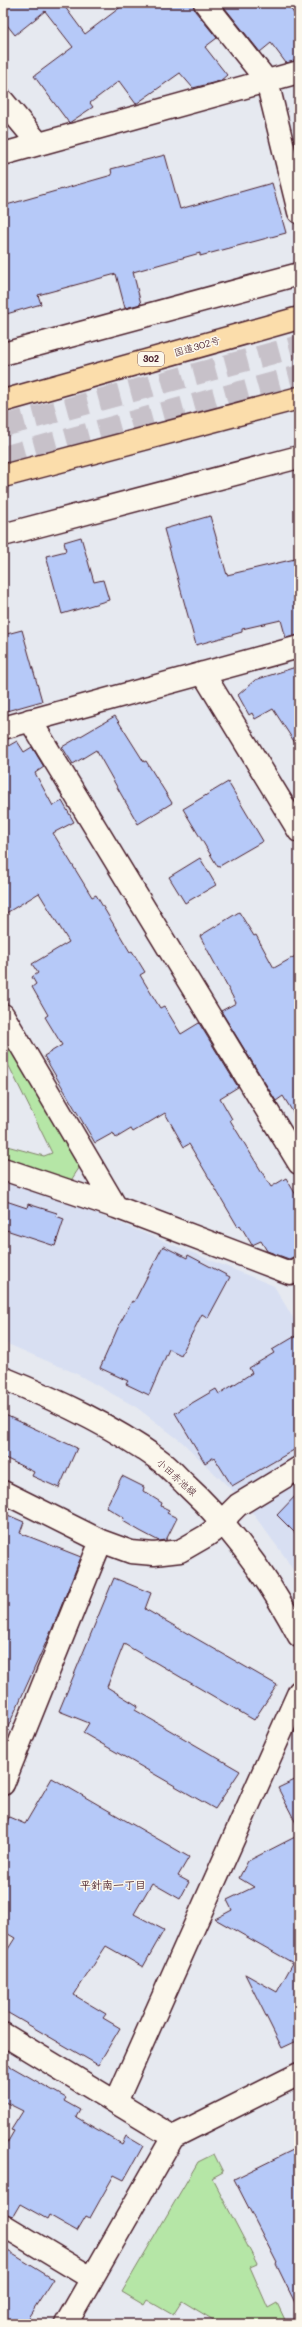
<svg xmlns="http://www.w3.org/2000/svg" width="302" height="2327" font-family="Mali,'Klee One',sans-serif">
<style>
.built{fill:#d8dff2}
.green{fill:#b5e6a6;stroke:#808268}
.building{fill:#b6c9f8;stroke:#4a1f2b}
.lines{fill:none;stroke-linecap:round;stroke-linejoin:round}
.highway-tunnel{stroke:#c7c1c9;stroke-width:22;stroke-dasharray:22 11;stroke-linecap:butt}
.minor-casing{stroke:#4a1f2b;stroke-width:25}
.highway-casing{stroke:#4a1f2b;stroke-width:25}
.minor{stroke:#fbf7ec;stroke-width:22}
.highway{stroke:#fbddab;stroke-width:22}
.labels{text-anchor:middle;stroke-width:3;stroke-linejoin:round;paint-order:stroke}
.shield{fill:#fbf7ec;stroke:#7f6065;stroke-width:1}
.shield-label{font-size:9px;font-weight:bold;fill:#4a1f2b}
.street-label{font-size:10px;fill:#4a1f2b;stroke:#fbf7ec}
.neighbourhood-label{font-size:11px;font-weight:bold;fill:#4a1f2b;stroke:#fbf7ec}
</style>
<rect width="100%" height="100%" fill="#e6e9f0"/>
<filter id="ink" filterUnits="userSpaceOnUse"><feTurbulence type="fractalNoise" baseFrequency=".025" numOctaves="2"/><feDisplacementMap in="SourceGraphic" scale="8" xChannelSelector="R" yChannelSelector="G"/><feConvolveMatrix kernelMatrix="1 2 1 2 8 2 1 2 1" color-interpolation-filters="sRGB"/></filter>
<g filter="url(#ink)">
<path class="built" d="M3,1181L70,1203L274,1286L299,1328V1457L236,1494L182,1442L136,1407L75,1373L3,1342Z
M299,1482V1580L285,1557L251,1511Z"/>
<path class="green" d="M3,1032L81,1165L70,1182L3,1159V1145L44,1156L52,1153L3,1054Z
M214,2154L223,2172L212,2178L257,2264L250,2267L268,2308L277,2303L287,2324H220L182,2301L173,2315L147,2300L144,2305L122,2292L198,2162Z"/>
<path class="building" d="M3,3H62L85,34L126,3H193L195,11L217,38L205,47L227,75L220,81L193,88L180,73L136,104L119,81L90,103L93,107L69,123L34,76L73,47L45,11L15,35L3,20Z
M221,3H286L299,20V60L286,63L271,43L260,52Z
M165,155L180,209L272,183L286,233L200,256V253L133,272L141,304L125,308L116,274L38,295L41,304L3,315V206L112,175L111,169Z
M210,516L227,575L299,558V635L286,638L281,620L242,629V632L196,645L164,529Z
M81,537L94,582L103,580L109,600L62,614L46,556L66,551L64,542Z
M22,630L42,701L3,712V635Z
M299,666V749L273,709L255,719L252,713L249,715L238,695L255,680Z
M115,716L144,762L146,761L172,803L138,824L96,750L73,764L62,747Z
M17,741L24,752L32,747L44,767L35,773L53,806L62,801L74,822L53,833L92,897L96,895L130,952L132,951L145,972L140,975L160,1008L164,1006L181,1034L199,1023L238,1087L220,1098L232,1119L230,1120L271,1187L286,1178L299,1200V1254L289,1259L267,1251L261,1241L252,1245L240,1225L238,1227L189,1144L184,1147L165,1113L133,1132L131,1129L116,1138L113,1133L95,1143L44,1056L62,1045L45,1017L48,1015L32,987L36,984L32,977L38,973L32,964L69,942L39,893L3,915V749Z
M228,782L263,841L218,867L183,809Z
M200,858L216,885L185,903L169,877Z
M239,912L254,936L256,935L274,968L299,954V1122L283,1096L276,1101L221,1011L236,1003L200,936Z
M3,1200L27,1208L28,1204L57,1213L56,1216L64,1219L55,1246L3,1229Z
M163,1246L187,1258L188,1255L230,1277L208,1318L202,1314L181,1355L169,1349L149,1395L126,1384L128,1381L100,1368L120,1323L132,1301L134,1302Z
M299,1334V1447L232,1486L214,1457L205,1463L175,1413L216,1389L219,1394L252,1373L249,1368L274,1353L272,1350Z
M3,1414L77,1448L59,1488L32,1476L34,1472L3,1457Z
M122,1476L144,1487L143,1491L162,1503L161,1506L169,1510L167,1513L177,1518L166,1540L159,1541L140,1531L123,1521L124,1518L106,1507Z
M299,1492V1537L277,1515Z
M3,1513L24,1522L20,1533L81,1557L52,1629L3,1738Z
M114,1578L151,1593L145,1609L277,1685L254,1720L124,1644L107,1687L138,1706L135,1710L240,1771L215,1809L83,1733L89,1723L59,1711Z
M52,1778L189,1857L178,1876L189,1882L180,1899L152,1883L134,1914L164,1930L143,1967L106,1946L74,1995L106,2014L103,2018L120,2028L98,2065L3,2010V1957L15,1938L3,1931V1832L9,1817L25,1824Z
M299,1778V1829L278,1788Z
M299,1835V2040L282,2048L245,1974L277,1992L293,1963L215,1919L232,1910L227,1900L254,1887L239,1878L248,1861Z
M3,2062L66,2098L64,2101L80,2110L76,2117L122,2144L126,2136L143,2146L124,2180L114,2175L90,2218L86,2216L77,2231L49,2215L47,2219L20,2204L13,2216L3,2213V2150L14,2131L11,2130L23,2111L3,2101Z
M299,2147V2311L276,2264L277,2263L234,2179Z
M3,2248L53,2279L24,2324H3Z"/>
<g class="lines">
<path class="highway-tunnel" d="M3,426L299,346
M3,457L299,376"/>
<g class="minor-casing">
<path id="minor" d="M205,3L267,81L299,212
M3,101L39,144
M3,154L299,72
M3,354L299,274
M3,535L299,457
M203,673L299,831
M30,720L299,1163
M3,728L299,647
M3,1015L116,1207
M3,1169L116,1207L290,1273L299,1268
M3,1378C57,1400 111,1425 158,1459C168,1466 177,1476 185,1484C233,1528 269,1579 299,1636
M3,1492L101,1541L131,1552L154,1554L180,1551L206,1536L224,1523L229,1514L238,1505L299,1468
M3,1784L101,1541
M3,2034L173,2137
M116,2102L299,1692
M3,2225L91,2278
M66,2324L173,2137L299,2074"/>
</g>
<g class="highway-casing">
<path id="highway" d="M3,401L299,318
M3,476L299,398"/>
</g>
<use href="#minor" class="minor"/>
<use href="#highway" class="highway"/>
</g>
</g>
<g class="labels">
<rect class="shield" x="138" y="352" width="26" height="14" rx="3"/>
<g class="shield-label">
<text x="151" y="362">302</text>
</g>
<g class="street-label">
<text transform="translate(197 346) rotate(-16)" y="4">国道302号</text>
<text transform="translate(177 1477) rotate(42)" y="4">小田赤池線</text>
</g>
<g class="neighbourhood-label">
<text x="113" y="1889">平針南一丁目</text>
</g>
</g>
<rect width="302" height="2327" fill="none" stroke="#fbf7ec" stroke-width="16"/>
<rect x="8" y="8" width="286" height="2311" fill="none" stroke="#4a1f2b" stroke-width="1.5" filter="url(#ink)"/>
</svg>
